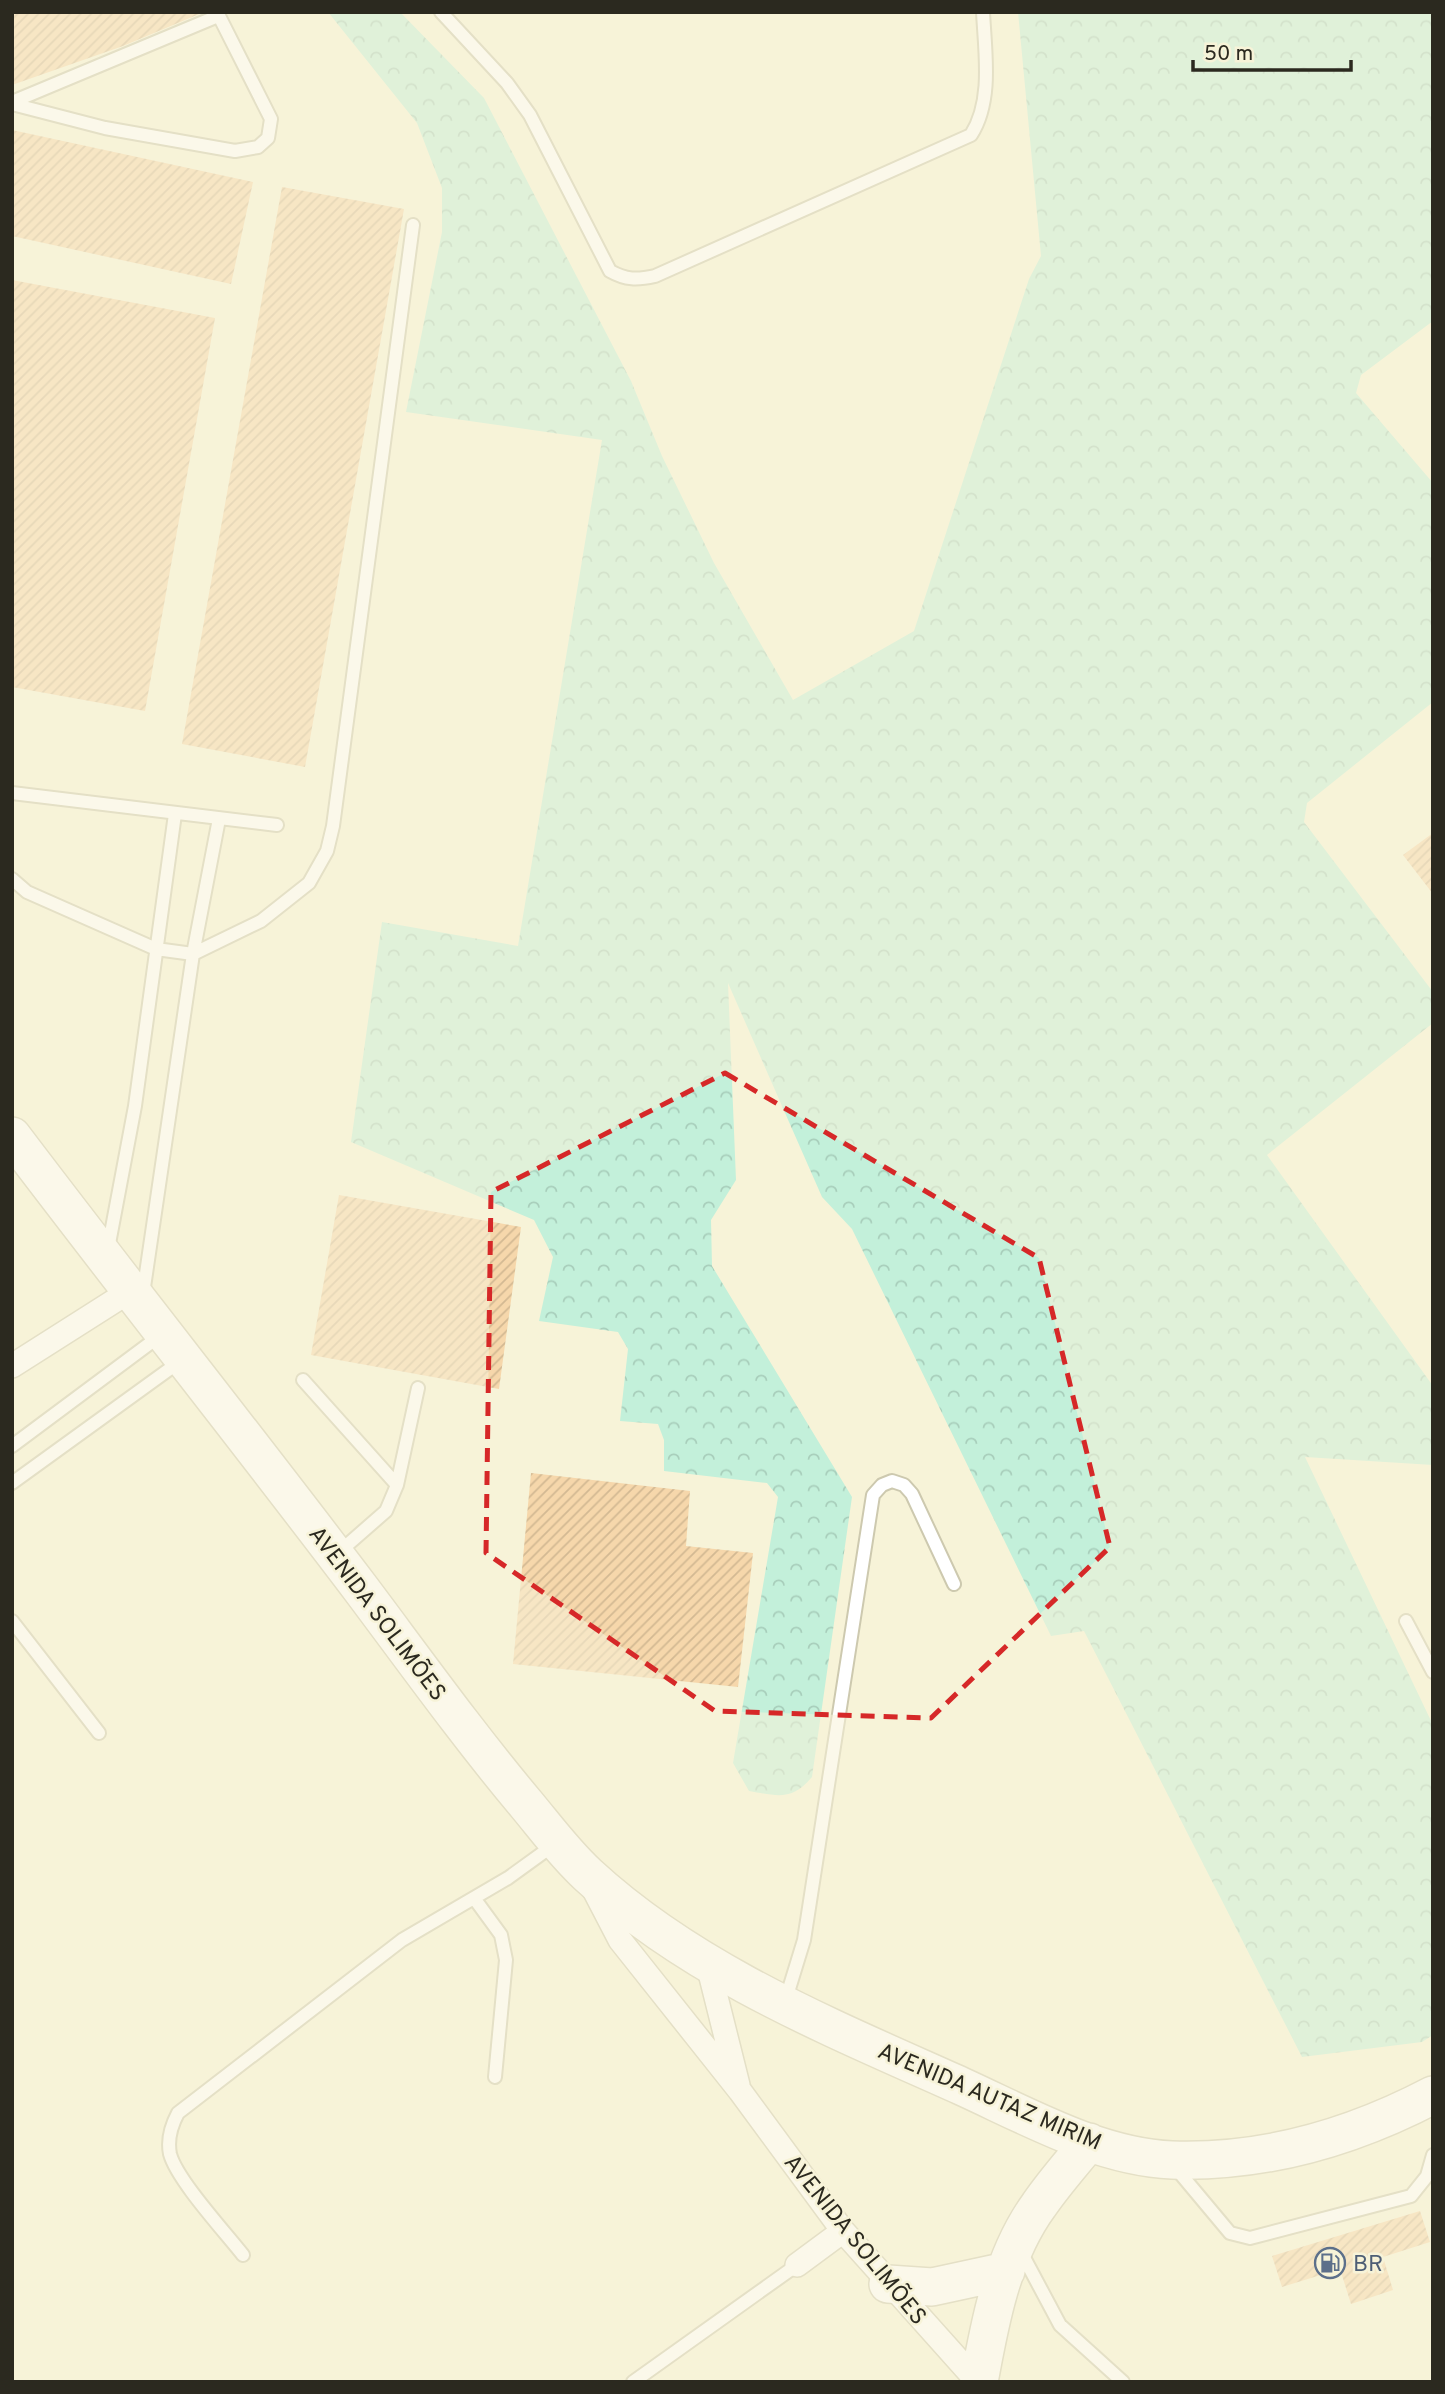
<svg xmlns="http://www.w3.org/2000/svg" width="1445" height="2394" font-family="Overpass,sans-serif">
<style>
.forest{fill:url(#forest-crowns)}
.building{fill:url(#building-hatch)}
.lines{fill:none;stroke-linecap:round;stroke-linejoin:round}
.service-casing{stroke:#cdc9af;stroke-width:16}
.minor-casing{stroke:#cdc9af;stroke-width:26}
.primary-casing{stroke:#cdc9af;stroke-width:40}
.service{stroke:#fff;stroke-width:12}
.minor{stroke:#fff;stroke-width:23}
.primary{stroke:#fff;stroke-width:37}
.marked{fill:none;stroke:#d62828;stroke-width:5;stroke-dasharray:14 9;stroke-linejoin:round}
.labels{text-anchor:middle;stroke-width:5;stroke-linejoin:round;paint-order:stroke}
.street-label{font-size:23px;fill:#2b291f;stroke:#f7f3d8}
.service-label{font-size:23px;fill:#4e5e75;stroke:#f7f3d8;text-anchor:start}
</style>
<defs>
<pattern id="forest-crowns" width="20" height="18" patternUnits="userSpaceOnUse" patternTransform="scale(1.75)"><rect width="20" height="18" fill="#c3f0da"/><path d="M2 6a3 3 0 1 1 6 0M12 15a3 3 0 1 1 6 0" fill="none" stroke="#a8cebb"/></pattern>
<pattern id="building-hatch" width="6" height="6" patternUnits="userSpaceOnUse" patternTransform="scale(1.75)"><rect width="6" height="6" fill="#f6d7ab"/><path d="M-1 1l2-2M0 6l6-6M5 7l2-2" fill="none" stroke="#d3b993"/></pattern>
</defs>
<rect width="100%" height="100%" fill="#f7f3d8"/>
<path class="forest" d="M328,12H400L484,98L631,381L662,456L714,563L793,700L914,631L1029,279L1041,256L1018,12H1433V321L1361,375L1356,393L1433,483V702L1307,803L1304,822L1433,992V1023L1267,1155L1433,1386V1465L1305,1457L1433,1725V2035L1422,2042L1302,2057L1084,1631L1051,1636L852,1229L822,1197L728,983L736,1180L711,1220L712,1266L852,1497L812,1777C792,1801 778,1796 749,1791L733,1763L778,1497L767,1483L664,1471V1440L658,1424L620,1421L628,1349L618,1332L539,1321L553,1257L534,1220L351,1142L382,922L518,946L602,440L406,412L442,232V188L417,123Z"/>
<path class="building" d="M12,12H204L123,46L12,85Z
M12,130L253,182L231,284L12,236Z
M282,187L404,209L305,767L182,744Z
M12,280L215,318L145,711L12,687Z
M1433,833V894L1403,855Z
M339,1195L521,1227L499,1389L311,1355Z
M531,1473L690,1491L686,1546L753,1553L738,1687L513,1664Z
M1420,2211L1430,2242L1383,2257L1393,2290L1351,2304L1340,2269L1282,2287L1272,2256Z"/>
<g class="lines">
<g class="service-casing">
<path id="service" d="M441,12L507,83L530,115L610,271C626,280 637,280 655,276L971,135C993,101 985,52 983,12
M12,102L218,16
M12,104L105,128L235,151L258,147L268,138L271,119L217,12
M12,793L277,825
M12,879L27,892L156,949L193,954L261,921L309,883L327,851L333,826L413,225
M108,1249L135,1106L175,814
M143,1294L193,954L219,819
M303,1380L397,1485
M12,1446L161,1335
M12,1483L182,1360
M338,1553L386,1511L397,1485L418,1388
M12,1621L99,1733
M1406,1621L1433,1672
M474,1898L501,1935L506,1960L495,2077
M785,2002L804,1940L873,1495L882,1485L892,1481L904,1485L912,1494L954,1584
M1174,2166L1230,2233L1250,2238L1411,2196L1427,2176L1433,2155
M1020,2250L1060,2325L1123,2382
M243,2255C225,2232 177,2180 170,2154C167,2139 171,2126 178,2113L402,1940L508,1878L555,1844
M633,2382L797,2265"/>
</g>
<g class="minor-casing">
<path id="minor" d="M12,1366L130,1291
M593,1888L620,1940L740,2091L843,2231L978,2382
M708,1965L738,2085
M797,2265L843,2231"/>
</g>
<g class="primary-casing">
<path id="primary" d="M12,1136C127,1288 246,1437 361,1589C415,1661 468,1735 526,1804C546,1828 565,1854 588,1875C693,1972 832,2028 961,2086C1027,2116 1099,2157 1172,2160C1265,2163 1351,2138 1433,2095
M888,2284L932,2287L1006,2271
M979,2382C990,2321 1002,2256 1039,2205C1054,2183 1072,2163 1089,2142"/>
</g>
<use href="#service" class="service"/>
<use href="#minor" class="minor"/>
<use href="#primary" class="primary"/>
</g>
<path d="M0 0H1445V2394H0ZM725,1073L1039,1258L1110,1547L931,1718L715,1711L486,1553L491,1192Z" fill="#f7f3d8" fill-opacity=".55" fill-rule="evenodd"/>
<path class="marked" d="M725,1073L1039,1258L1110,1547L931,1718L715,1711L486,1553L491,1192Z"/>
<defs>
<g id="fuel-ring" transform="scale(1.575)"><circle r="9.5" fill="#f7f3d8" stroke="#5c6f8a" stroke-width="1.5"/><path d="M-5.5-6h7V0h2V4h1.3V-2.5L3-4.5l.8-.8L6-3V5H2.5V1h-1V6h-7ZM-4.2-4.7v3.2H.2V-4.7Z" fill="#5c6f8a"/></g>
</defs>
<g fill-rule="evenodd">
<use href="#fuel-ring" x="1330" y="2263"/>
</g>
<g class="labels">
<g class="street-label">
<text transform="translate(378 1613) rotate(53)" y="8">AVENIDA SOLIMÕES</text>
<text transform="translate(990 2096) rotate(23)" y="8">AVENIDA AUTAZ MIRIM</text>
<text transform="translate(856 2239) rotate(51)" y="8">AVENIDA SOLIMÕES</text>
</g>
<g class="service-label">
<text x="1353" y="2271">BR</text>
</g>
</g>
<rect width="1445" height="2394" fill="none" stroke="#2b291f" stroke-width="28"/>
<path d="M1193 60v10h158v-10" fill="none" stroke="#2b291f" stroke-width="3.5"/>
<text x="1204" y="60" font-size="21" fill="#2b291f" stroke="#f7f3d8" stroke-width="5" paint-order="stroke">50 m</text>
</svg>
